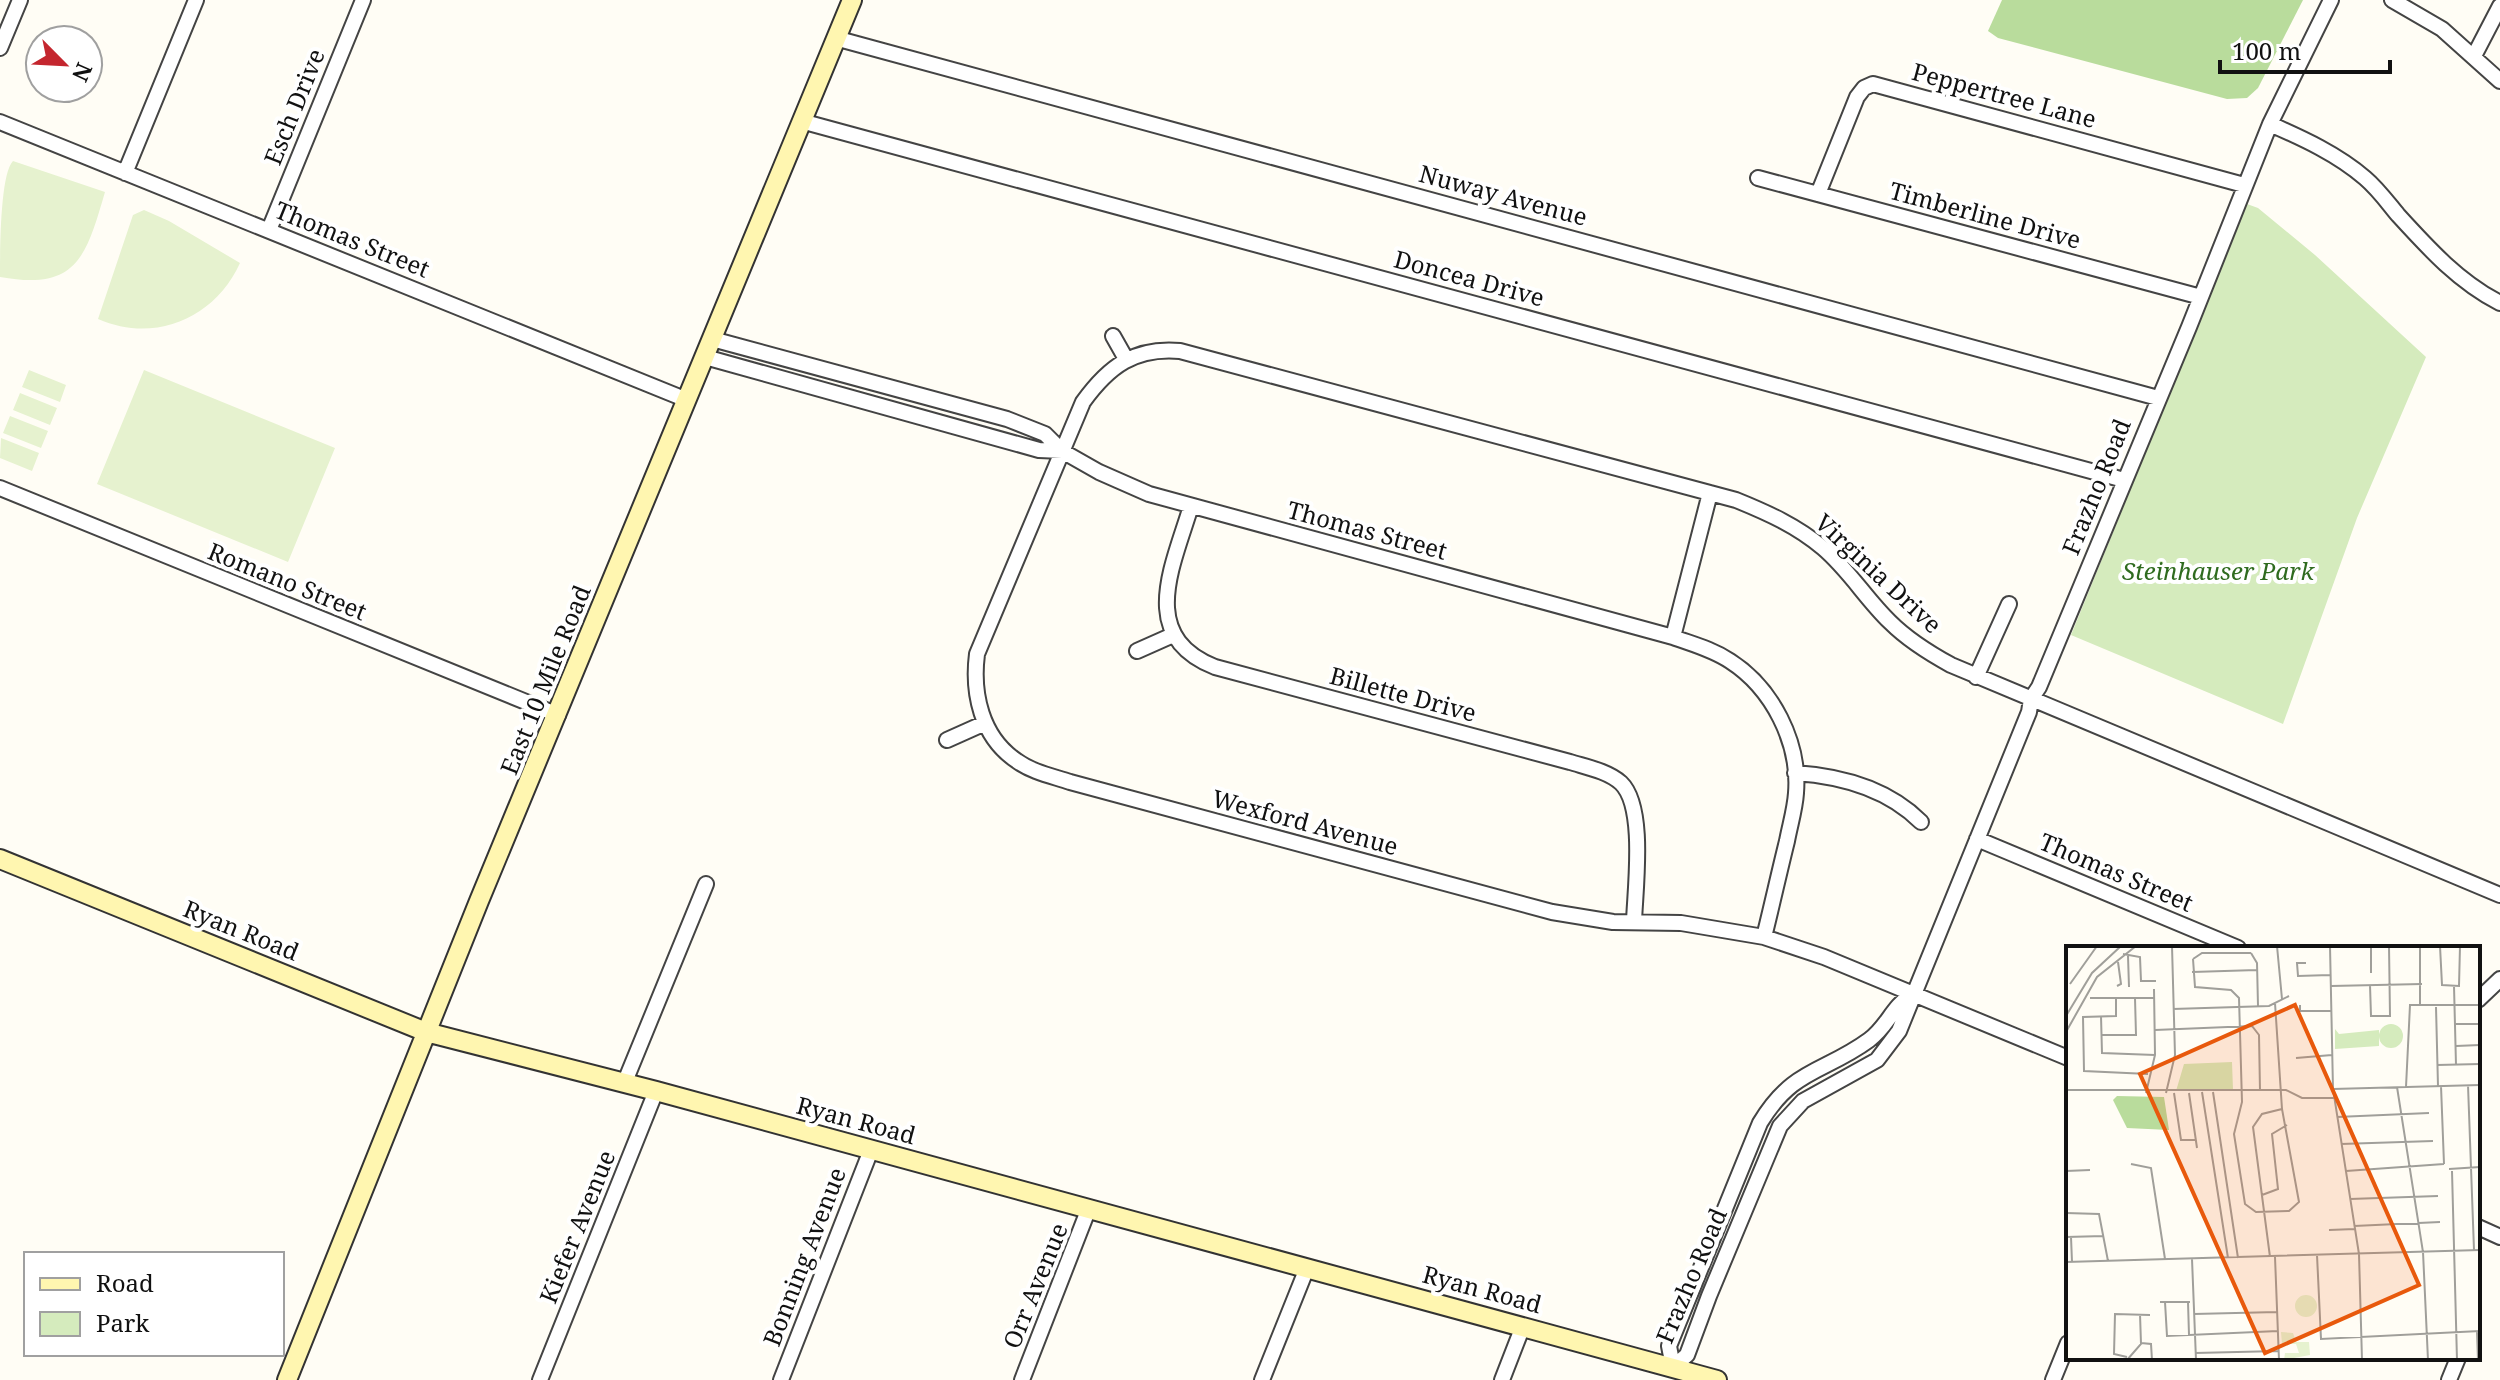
<svg xmlns="http://www.w3.org/2000/svg" width="2500" height="1380" font-family="'Noto Serif',serif">
<style>
.green{fill:#d5ebbd}
.forest{fill:#b9dc9c}
.pitch{fill:#e6f2cf}
.lines{fill:none;stroke-linecap:round;stroke-linejoin:round}
.street-casing{stroke:#444;stroke-width:18}
.secondary-casing{stroke:#333;stroke-width:22}
.street{stroke:#fff;stroke-width:14}
.secondary{stroke:#fff6b0;stroke-width:18}
.labels{text-anchor:middle;stroke-width:8;stroke-linejoin:round;paint-order:stroke}
.street-label{font-size:24px;fill:#111;stroke:#fff}
.park-label{font-size:24px;font-style:italic;fill:#2f6b1f;stroke:#fff}
.inset-road{fill:none;stroke:#a09f9a;stroke-width:2}
.view{fill:#e8590c;fill-opacity:0.15;stroke:#e8590c;stroke-width:4}
.inset-edge{fill:none;stroke:#111;stroke-width:4}
</style>
<rect width="100%" height="100%" fill="#fffdf5"/>
<path class="green" d="M2247,204L2258,208L2315,255L2426,357L2357,518L2283,724L2071,635Z"/>
<path class="forest" d="M2002,0H2303L2258,88L2247,98L2227,99L1998,38L1988,31Z"/>
<path class="pitch" d="M13,161L105,192C86,257 77,291 0,277C0,252 0,174 13,161Z
M144,210L169,221L240,263C215,318 155,344 98,319L133,215Z
M29,370L66,385L60,402L22,387Z
M144,370L335,448L288,562L97,484Z
M20,393L57,408L50,425L13,410Z
M10,416L48,431L41,448L3,433Z
M1,438L39,453L32,471L0,458Z"/>
<g class="lines">
<g class="street-casing">
<path id="street" d="M2392,0L2442,29L2500,81
M835,38L2158,398
M0,48L20,0
M2474,56L2500,6
M801,121L2124,480
M0,122L687,400
M2270,124C2304,139 2337,154 2365,178C2378,189 2388,203 2398,215C2429,249 2459,282 2500,303
M125,173L196,0
M1758,178L2201,297
M1818,194L1857,97L1864,88L1873,84L2244,185
M269,230L363,0
M1113,336L1126,359
M712,339L1007,419L1045,434L1062,451
M705,357L1039,450L1062,451L1099,472L1149,494L1673,637C1692,644 1712,649 1730,661C1772,688 1800,742 1796,793C1795,809 1790,825 1787,841C1779,873 1772,905 1764,937
M0,488L558,715
M1191,506C1173,566 1137,636 1215,667L1570,762C1586,767 1608,771 1621,783C1646,807 1635,889 1634,922
M1673,637L1710,493
M1137,651L1173,635
M1976,677L2009,604
M947,740L985,723
M1795,773C1841,776 1888,789 1921,822
M1977,839L2238,948
M2478,1000L2500,979
M2068,1058L1824,957L1764,937L1681,923L1613,922L1552,912L1070,782C1052,776 1032,772 1017,761C981,737 972,693 977,654L1083,402C1109,366 1135,347 1180,351L1736,500C1768,513 1797,526 1823,548C1849,570 1866,599 1890,622C1908,640 1929,653 1951,665L2500,895
M624,1084L706,884
M2478,1227L2500,1237
M1673,1367L1687,1355L1709,1296L1780,1126L1803,1101L1877,1060L1899,1031L2029,712L2031,699L2039,687L2189,327L2270,124L2331,0
M1673,1367L1669,1346L1760,1123C1793,1068 1824,1073 1869,1040C1888,1026 1891,1008 1912,994
M540,1380L656,1091
M781,1380L871,1150
M1022,1380L1089,1208
M1262,1380L1307,1268
M1502,1380L1523,1326
M2053,1380L2068,1343
M2449,1380L2458,1358"/>
</g>
<g class="secondary-casing">
<path id="secondary" d="M0,859L426,1032L656,1091L1717,1380
M287,1380L479,901L852,0"/>
</g>
<use href="#street" class="street"/>
<use href="#secondary" class="secondary"/>
</g>
<g class="labels">
<g class="street-label">
<text transform="translate(2004 96) rotate(15)" y="8">Peppertree Lane</text>
<text transform="translate(295 107) rotate(-68)" y="8">Esch Drive</text>
<text transform="translate(1503 196) rotate(15)" y="8">Nuway Avenue</text>
<text transform="translate(1985 216) rotate(15)" y="8">Timberline Drive</text>
<text transform="translate(352 240) rotate(22)" y="8">Thomas Street</text>
<text transform="translate(1469 279) rotate(15)" y="8">Doncea Drive</text>
<text transform="translate(2097 487) rotate(-68)" y="8">Frazho Road</text>
<text transform="translate(1367 531) rotate(15)" y="8">Thomas Street</text>
<text transform="translate(1878 574) rotate(43)" y="8">Virginia Drive</text>
<text transform="translate(287 582) rotate(22)" y="8">Romano Street</text>
<text transform="translate(546 680) rotate(-68)" y="8">East 10 Mile Road</text>
<text transform="translate(1403 695) rotate(15)" y="8">Billette Drive</text>
<text transform="translate(1305 823) rotate(15)" y="8">Wexford Avenue</text>
<text transform="translate(2116 873) rotate(23)" y="8">Thomas Street</text>
<text transform="translate(241 931) rotate(22)" y="8">Ryan Road</text>
<text transform="translate(856 1121) rotate(15)" y="8">Ryan Road</text>
<text transform="translate(578 1227) rotate(-68)" y="8">Kiefer Avenue</text>
<text transform="translate(805 1257) rotate(-69)" y="8">Bonning Avenue</text>
<text transform="translate(1692 1276) rotate(-67)" y="8">Frazho Road</text>
<text transform="translate(1036 1286) rotate(-68)" y="8">Orr Avenue</text>
<text transform="translate(1482 1290) rotate(15)" y="8">Ryan Road</text>
</g>
<g class="park-label">
<text x="2218" y="580">Steinhauser Park</text>
</g>
</g>
<g transform="translate(2066 946)">
<rect width="414" height="414" fill="#fffdf5"/>
<path d="M313 90a12 12 0 1 1 24 0a12 12 0 1 1-24 0ZM269,83L273,88L313,84V100L269,103ZM166,116L167,144L110,145L118,118Z" fill="#d5ebbd"/>
<path d="M51,150L98,151L103,184L61,182L47,154Z" fill="#b9dc9c"/>
<path d="M229 360a11 11 0 1 1 22 0a11 11 0 1 1-22 0ZM215,386L227,387L230,396H243L244,409L218,414L219,407H233L230,398H216Z" fill="#e6f2cf"/>
<path class="inset-road" d="M211,0L216,53M264,0L267,143L293,308L296,414M305,0V27M374,0L376,39L393,40L394,0M185,7L191,17L192,60M57,8L74,11L75,35H90M62,10L63,41M127,13L129,41L165,44L173,52L176,156L168,188L179,258L190,266L223,265L233,256L216,163L209,57M127,13L136,7H185M240,17H231L232,30L264,29M126,26L191,24M4,38L31,0M304,39L305,70H324L323,0M51,40L55,38L52,16M265,40L356,38M388,40L390,119M24,52H88M50,52V70L17,71L18,125L82,128M354,58V0M234,59V65H265M370,61L372,140M107,63L203,60L223,50M0,70L26,27L55,0M35,70L36,107L89,109M389,78H414M89,84L186,80L193,89L194,145M0,86L31,31L70,0M36,89H70L69,52M390,100L414,99M230,112L266,109M371,119L414,118M402,139L408,304M375,140L378,218M331,141L357,306L362,414M340,141L344,59H414M267,143L414,139M0,144H220L236,152H268M136,146L162,312M147,146L172,312M80,147L89,109L88,43M100,147L109,109L106,0M108,147L115,194H130M123,147L131,202M271,171L363,167M275,198L367,195M65,218L85,222L99,313M383,223L414,221M0,225L24,224M280,225L378,218M386,225L391,414M196,249L212,243L206,188L221,179M284,253L372,250M0,267L33,268L42,315M288,280L374,276M263,284L289,283M0,291L38,290M5,291L6,316M251,309L255,393L414,385M204,311L187,181L196,168L216,163M209,311L213,414M126,313L130,414M0,316L414,304M94,356H124M99,356L101,390L212,385M122,356L123,389M128,368L211,366M411,385L412,414M75,397L85,398L86,414M129,407L213,405M61,411L48,408L49,368L84,369M61,414L75,398L74,368M312,414H337"/>
<path class="view" d="M229,59L353,339L199,407L74,128Z"/>
<rect width="414" height="414" class="inset-edge"/>
</g>
<rect x="24" y="1252" width="260" height="104" fill="#ffffff" stroke="#a0a0a0" stroke-width="2"/>
<rect x="40" y="1278" width="40" height="12" fill="#fff6b0" stroke="#a0a0a0" stroke-width="2"/>
<text x="96" y="1292" font-size="24" fill="#111111">Road</text>
<rect x="40" y="1312" width="40" height="24" fill="#d5ebbd" stroke="#a0a0a0" stroke-width="2"/>
<text x="96" y="1332" font-size="24" fill="#111111">Park</text>
<g transform="translate(64 64) rotate(114)"><circle r="38" fill="#ffffff" stroke="#a0a0a0" stroke-width="2"/>
<path d="M0-6L14 30L0 20L-14 30Z" fill="#c4262e"/>
<text y="-12" font-size="22" font-weight="bold" text-anchor="middle" fill="#111111">N</text>
</g>
<path d="M2220 60v12h170v-12" fill="none" stroke="#111111" stroke-width="4"/>
<text x="2232" y="60" font-size="24" fill="#111111" stroke="#ffffff" stroke-width="6" paint-order="stroke">100 m</text>
</svg>
